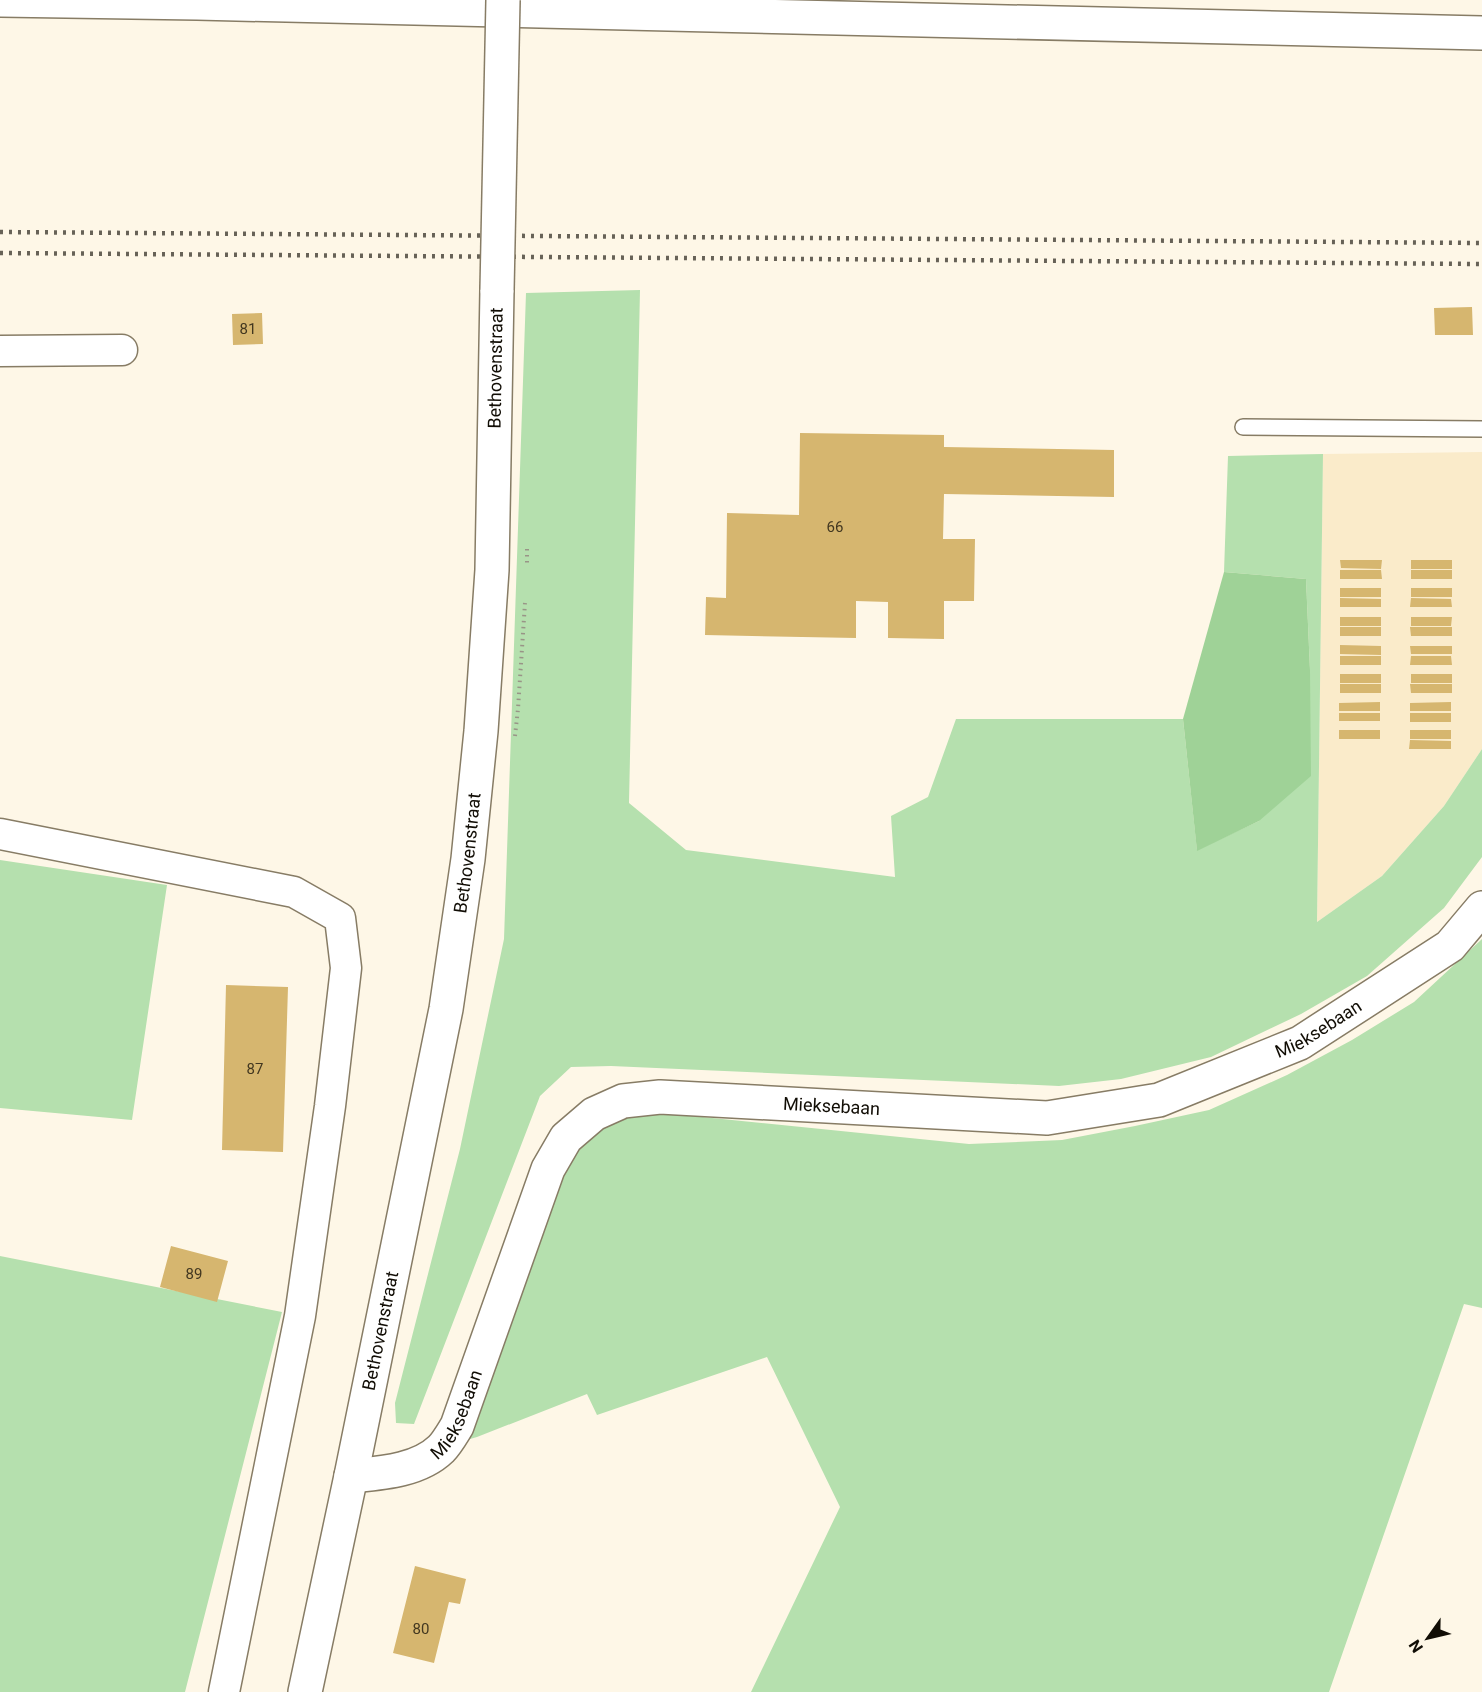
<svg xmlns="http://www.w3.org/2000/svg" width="1482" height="1692" font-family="Roboto,sans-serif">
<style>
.built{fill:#faebca}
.green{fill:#b5e0ae}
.forest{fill:#9fd297}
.building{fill:#d6b66f}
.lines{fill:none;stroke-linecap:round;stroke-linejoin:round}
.lane-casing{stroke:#877c65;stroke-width:18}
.street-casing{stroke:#877c65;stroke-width:33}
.secondary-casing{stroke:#877c65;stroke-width:36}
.highway-casing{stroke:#877c65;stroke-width:36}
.path{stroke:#999487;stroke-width:4;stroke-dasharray:1.5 4.5;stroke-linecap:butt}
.lane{stroke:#fff;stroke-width:15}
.street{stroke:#fff;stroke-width:30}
.secondary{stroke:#fff;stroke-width:33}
.highway{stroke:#fff;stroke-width:33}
.rail{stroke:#676257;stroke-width:4.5;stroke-dasharray:3 6;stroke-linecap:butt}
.secondary-bridge-casing{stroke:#877c65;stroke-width:36;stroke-linecap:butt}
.secondary-bridge{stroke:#fff;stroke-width:33}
.labels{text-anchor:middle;stroke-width:4.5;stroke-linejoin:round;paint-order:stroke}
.number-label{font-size:15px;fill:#423720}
.street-label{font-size:18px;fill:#110d05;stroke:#fef7e7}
</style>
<rect width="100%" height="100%" fill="#fef7e7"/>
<path class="built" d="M1482,452V749L1444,806L1382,876L1317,922L1323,454Z"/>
<path class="green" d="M640,290L629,803L686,850L895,877L891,816L928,797L956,719H1183L1197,850L1259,821L1310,670L1306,579L1224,572L1228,456L1323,454L1317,922L1382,876L1444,806L1482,749V857L1444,908L1367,976L1301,1014L1211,1057L1121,1079L1059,1086L611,1066L571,1067L540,1096L414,1424L396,1423L395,1403L460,1149L504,939L526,293Z
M0,860L167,885L132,1120L0,1108Z
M1482,939V1308L1464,1304L1329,1692H751L840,1507L767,1357L597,1415L587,1394L477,1437L463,1441L571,1152L611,1120L653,1112L969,1144L1062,1140L1135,1126L1209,1110L1287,1075L1352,1040L1414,1002Z
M0,1256L282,1312L185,1692H0Z"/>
<path class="forest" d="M1224,572L1306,579L1310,670L1311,776L1259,821L1197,851L1183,719Z"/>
<path class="building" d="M1472,307L1473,335H1435L1434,308Z
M262,313L263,344L233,345L232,314Z
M800,433L944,435V447L1114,450V497L944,494L943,539H975L974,601H944V639L888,638V602L856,601V638L705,635L706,597L726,598L727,513L799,515Z
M1340,560H1382L1381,569L1341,568Z
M1411,560H1452V569H1411Z
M1340,570H1381L1382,579H1340Z
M1411,570H1452V579H1411Z
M1340,588H1381V597H1340Z
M1411,588H1452V597H1411Z
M1340,598L1381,599V607H1340Z
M1411,598L1451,599L1452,607H1410Z
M1340,617H1381V626H1340Z
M1411,617H1452L1451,626H1411Z
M1340,627H1381V636H1340Z
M1410,627H1452V636H1411Z
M1340,645L1381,646V655L1340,654Z
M1410,646H1452V654H1411Z
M1340,656H1381V665H1340Z
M1411,656H1451L1452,665H1410Z
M1340,674H1381V683H1340Z
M1411,674H1452V683H1411Z
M1340,684H1381V693H1340Z
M1410,684H1452V693H1411Z
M1380,702V711H1339V703Z
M1451,702V711H1410V703Z
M1339,713H1380V721H1339Z
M1410,713H1451V722H1410Z
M1339,730H1380V739H1339Z
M1410,730H1451V739H1410Z
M1410,740L1451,741V749H1409Z
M226,985L288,987L283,1152L222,1150Z
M171,1246L228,1261L217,1302L160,1287Z
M415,1566L466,1579L460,1604L449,1602L434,1663L393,1653Z"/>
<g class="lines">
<g class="lane-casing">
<path id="lane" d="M1243,427L1482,429"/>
</g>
<g class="street-casing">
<path id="street" d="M0,351L122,350
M0,834L294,892L340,918L346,968L330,1106L300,1316L224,1692"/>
</g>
<g class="secondary-casing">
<g id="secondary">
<path id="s1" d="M351,1476C381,1473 418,1471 441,1449C447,1443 452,1434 457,1426L548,1169L566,1138L594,1114L623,1101L660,1097L1047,1118L1159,1100L1300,1043L1450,946L1482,908"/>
<path id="s2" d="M305,1692L351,1476L446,1009L468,859L481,731L492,570L497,290"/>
</g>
</g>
<g class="highway-casing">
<path id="highway" d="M0,0L197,3L1482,33"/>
</g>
<path class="path" d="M527,549V566
M515,736L518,709L525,603"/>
<use href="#lane" class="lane"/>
<use href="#street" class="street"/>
<use href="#secondary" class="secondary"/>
<use href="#highway" class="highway"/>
<path class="rail" d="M0,232L1482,243
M0,253L1482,264"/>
<g class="secondary-bridge-casing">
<path id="secondary-bridge" d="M497,290L503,0"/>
</g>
<use href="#secondary-bridge" class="secondary-bridge"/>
</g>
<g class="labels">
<g class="number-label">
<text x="248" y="334">81</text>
<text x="835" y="532">66</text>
<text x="255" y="1074">87</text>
<text x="194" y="1279">89</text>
<text x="421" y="1634">80</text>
</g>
<g class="street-label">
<text dy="6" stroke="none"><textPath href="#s2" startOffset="1341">Bethovenstraat</textPath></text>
<text dy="6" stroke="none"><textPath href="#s2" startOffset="855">Bethovenstraat</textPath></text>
<text dy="6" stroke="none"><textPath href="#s1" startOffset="1214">Mieksebaan</textPath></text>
<text dy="6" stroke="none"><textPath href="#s1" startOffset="710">Mieksebaan</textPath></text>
<text dy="6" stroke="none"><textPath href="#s2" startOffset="369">Bethovenstraat</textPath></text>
<text dy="6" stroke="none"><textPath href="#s1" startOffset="134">Mieksebaan</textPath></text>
</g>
</g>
<g transform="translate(1428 1638) rotate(236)" stroke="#fef7e7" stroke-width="4.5" paint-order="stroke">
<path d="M0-4.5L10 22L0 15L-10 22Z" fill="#110d05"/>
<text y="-9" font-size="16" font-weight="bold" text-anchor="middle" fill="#110d05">N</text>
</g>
</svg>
